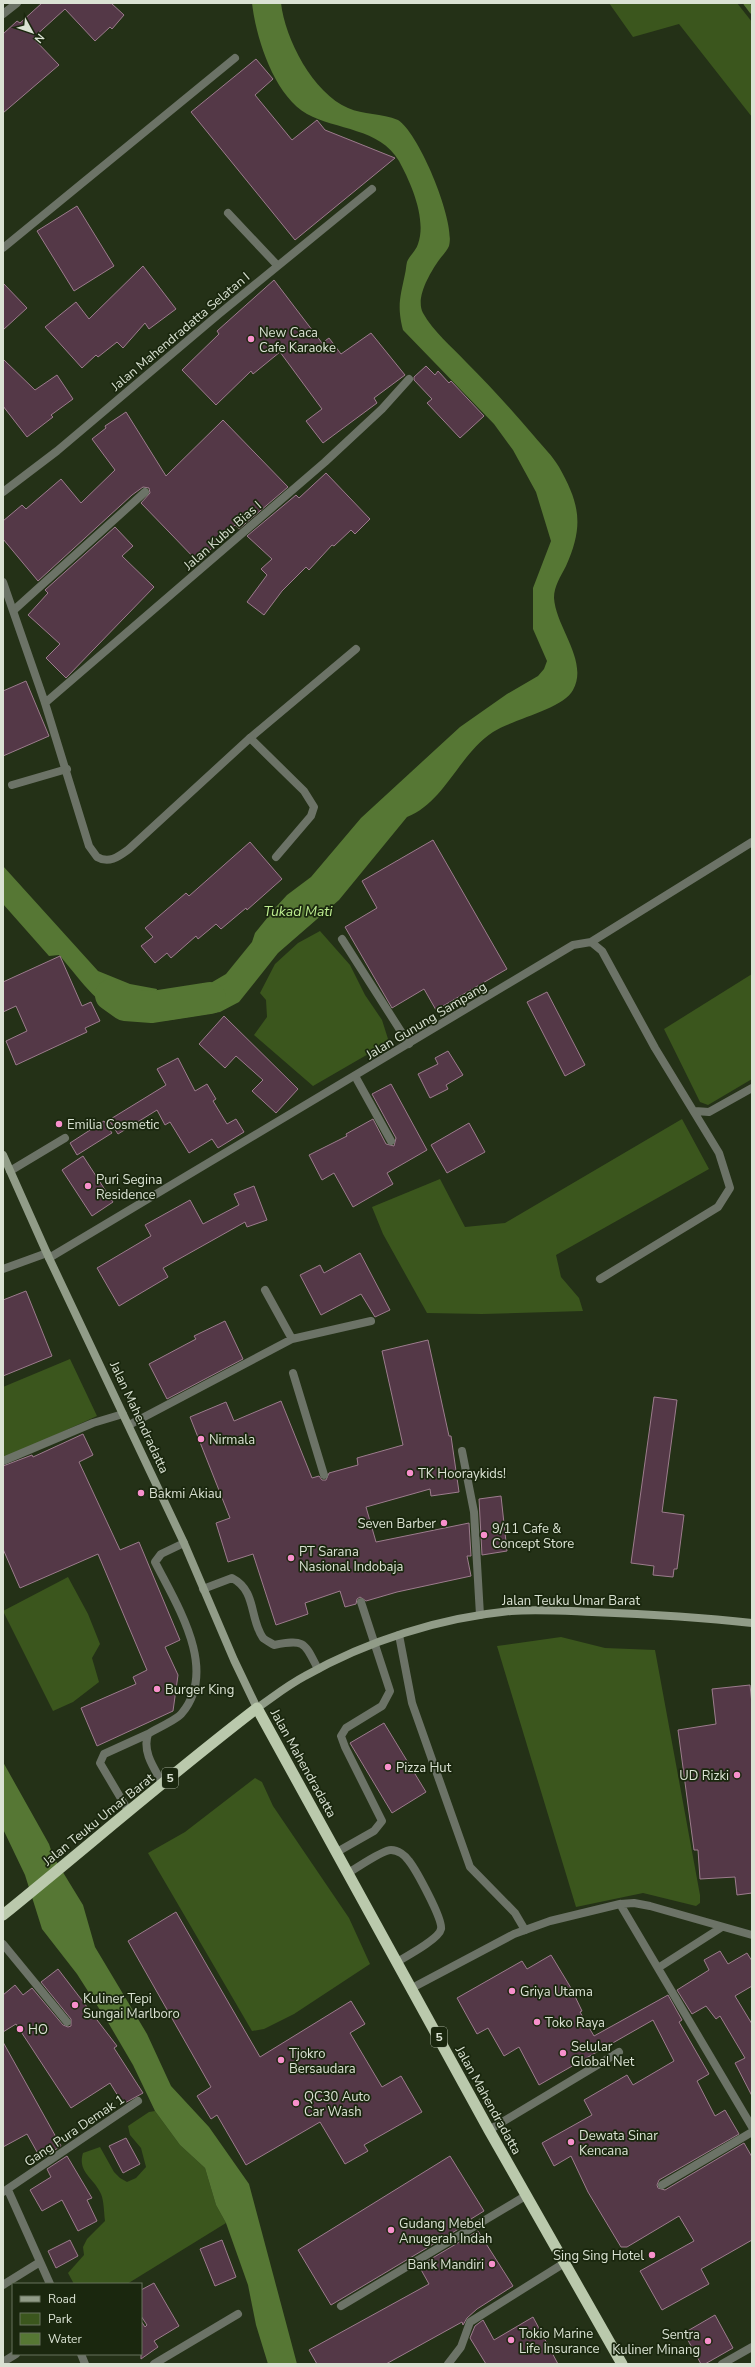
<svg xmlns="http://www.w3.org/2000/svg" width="755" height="2367" font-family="'Nunito Sans',sans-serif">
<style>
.green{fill:#3b561d}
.water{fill:#567734}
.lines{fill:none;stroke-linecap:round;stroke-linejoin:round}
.stream{stroke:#567734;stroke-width:5.5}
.river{stroke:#567734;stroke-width:32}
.building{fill:#543847;stroke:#9c7c8d}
.service{stroke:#6c7367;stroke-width:8}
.minor{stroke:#6c7367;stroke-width:8}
.secondary{stroke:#919c88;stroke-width:8}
.trunk{stroke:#bac9ac;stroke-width:11}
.poi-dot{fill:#f890cc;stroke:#1a270e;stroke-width:1.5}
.labels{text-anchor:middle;stroke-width:3.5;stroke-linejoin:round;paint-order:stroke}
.shield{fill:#1a270e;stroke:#a0aa98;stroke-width:1}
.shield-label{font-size:12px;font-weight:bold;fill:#dae2d3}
.street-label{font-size:13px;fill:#dae2d3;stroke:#1a270e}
.poi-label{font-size:13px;fill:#dae2d3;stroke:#1a270e;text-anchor:start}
.water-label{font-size:14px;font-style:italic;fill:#beee90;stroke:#1a270e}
</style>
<rect width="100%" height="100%" fill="#243117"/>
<path class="green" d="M609,3H737L752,22V117L679,24L633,37Z
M320,931L350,965L365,995L382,1020L389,1042L313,1086L254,1035L267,1017L266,1000L260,993L275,964L298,943Z
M752,974V1079L708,1105L700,1102L664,1029Z
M682,1119L709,1169L556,1255L561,1277L579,1298L583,1311L482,1314L427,1313L383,1234L372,1207L440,1179L465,1227L505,1223Z
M70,1359L97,1416L3,1459V1387Z
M68,1577L88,1614L100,1644L92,1658L99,1682L73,1702L53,1711L3,1611Z
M561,1637L605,1648L655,1650L700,1895V1903L696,1906L643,1893L576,1907L497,1646Z
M255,1778L262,1782L273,1806L349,1918L370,1964L294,2014L264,2029L252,2031L148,1853L185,1832Z
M155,2111L180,2145L205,2168L216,2205L226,2223L127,2284H74L68,2273L84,2255L83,2247L87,2239L105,2221C104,2213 104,2201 101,2194C94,2178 77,2172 83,2153L100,2147L114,2172L120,2178L127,2182L136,2178L146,2167L141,2148L130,2135L128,2126L149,2112Z"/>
<path class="water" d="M252,3H281C285,39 313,93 348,108C363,115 382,113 398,120C419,133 456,222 449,246C447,251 442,256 439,260C430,273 415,298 423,313C433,331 452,347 466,362C490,386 512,410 534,436C543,447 552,455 559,467C580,504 584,526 566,566C561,576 554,586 554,598C556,628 589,661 573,690C563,709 513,719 493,732C459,754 445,802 407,817L339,900L278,953L239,1002L220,1012L163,1021L169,990L197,991L226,974L252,942L255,933L276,907L287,895L311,877L361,818L460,727L507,694L538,676L544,669L547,661L533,629V588L551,541L536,492L513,450L494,424L403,330C397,306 400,298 405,274C406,270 406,266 407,262C409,256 416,251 418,244C427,219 411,183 399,161C380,128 336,130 307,114C274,95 256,38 252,3Z
M3,866L98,971L130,984L157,989L148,1022C140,1020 131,1019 123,1016C97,1006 77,975 59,955L49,956L3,904Z
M3,1762L49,1844L53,1856L83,1905L95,1947L147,2034L171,2086L209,2127L249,2184L297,2364H268L256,2325L248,2285L226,2223L216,2205L205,2168L180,2145L155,2111L133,2065L109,2024L77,1974L42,1929L25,1875L3,1829Z"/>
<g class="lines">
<path class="stream" d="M746,3L752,11"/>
<path class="river" d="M111,995L125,1005L152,1007L210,998"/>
</g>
<path class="building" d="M42,3H111L124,15L112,29L110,27L95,41L65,9L33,38L59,65L3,113V34L17,21L20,23Z
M256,59L273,79L255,95L292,140L317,120L325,130L395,158L295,240L191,112Z
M77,206L114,266L74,291L37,231Z
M143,266L176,309L149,329L145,323L123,348L117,342L98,357L96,355L82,368L45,327L76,302L89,319Z
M274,280L322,343L329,338L341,354L371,333L405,375L374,398L377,403L323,443L306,421L322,409L280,352L253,374L251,371L216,405L182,370L219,334L217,331Z
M3,283L27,308L3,330Z
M3,359L35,390L57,375L73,399L51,415L53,417L27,437L3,406Z
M426,366L435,375L438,371L449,383L451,381L484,416L460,438L427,403L432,399L414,380V377Z
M126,412L166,476L223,420L288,487L239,529L235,525L198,562L141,503L150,493L149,488L143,487L132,495L38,581L3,539V521L22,505L26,509L61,479L81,503L115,470L92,439L106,428L105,426Z
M326,473L370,519L355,534L351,530L334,546L332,545L309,570L306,567L282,591L264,615L247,602L267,575L261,569L272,559L247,536L296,495L299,498Z
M115,527L133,546L122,556L154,587L66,678L46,658L60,644L28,615L48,593L45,590Z
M26,681L49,736L3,756V691Z
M433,840L507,969L436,1010L424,989L392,1008L345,927L377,908L362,881Z
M250,842L282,879L247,910L246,908L221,929L216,924L198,939L196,936L171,958L167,953L155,963L141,946L153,937L145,928L186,893L189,896Z
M60,956L82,1006L91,1002L100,1021L85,1028L87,1032L16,1065L6,1041L27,1031L16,1006L3,1012V982Z
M547,992L585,1065L565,1076L527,1002Z
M224,1016L298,1089L276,1113L252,1091L263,1080L236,1056L225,1068L199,1044Z
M448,1051L463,1075L446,1085L448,1089L430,1098L418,1074L438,1064L435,1058Z
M178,1058L195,1091L207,1084L216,1099L213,1101L227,1124L236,1119L244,1132L218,1148L212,1139L189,1153L170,1122L165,1125L157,1110L118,1134L109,1120L166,1085L157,1069Z
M391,1084L427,1150L387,1173L393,1184L353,1207L334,1173L322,1180L309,1155L347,1136L346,1134L373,1119L386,1144L394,1146L396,1138L372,1094Z
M104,1121L112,1133L77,1155L70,1143Z
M469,1123L485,1152L447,1173L431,1145Z
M83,1156L113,1202L92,1216L62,1170Z
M254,1186L267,1220L247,1227L245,1222L163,1268L168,1277L119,1306L97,1268L151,1236L145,1225L190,1200L203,1224L239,1205L234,1194Z
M360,1253L390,1310L375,1317L361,1294L321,1315L300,1275L320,1265L324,1273Z
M26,1291L52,1356L3,1376V1300Z
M225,1321L243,1359L167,1399L149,1364L196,1339L194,1336Z
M428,1340L449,1436H451L459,1492L431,1496L430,1489L366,1507L376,1542L469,1523L471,1556H467L471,1576L397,1592L366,1601L360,1597L357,1599L356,1604L345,1607L340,1591L305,1603L308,1614L276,1625L253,1554L228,1562L216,1523L230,1518L190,1417L226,1402L234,1421L281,1401L312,1478L319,1476L322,1480H326L329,1473L358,1465L357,1458L403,1445L382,1351Z
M654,1397L677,1400L662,1512L684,1515L677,1569H674L673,1577L653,1575L654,1566L631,1563Z
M83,1434L93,1455L79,1462L120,1550L139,1542L180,1640L165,1647L178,1675L173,1711L97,1746L81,1708L136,1684L133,1677L147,1670L98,1554L20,1588L3,1549V1466L32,1455L33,1457Z
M501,1496L507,1551L482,1555L479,1499Z
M750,1685L752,1704V1893L737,1895L735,1877L700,1879L698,1850H694L678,1730L716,1724L712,1689Z
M384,1723L426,1792L392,1813L350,1743Z
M176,1912L260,2057L351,2001L365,2024L350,2033L382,2087L401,2076L422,2112L364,2145L368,2151L345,2164L320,2122L246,2165L217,2115L211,2119L197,2096L211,2087L128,1941Z
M720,1951L728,1964L747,1953L752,1961V1986L735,1996L752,2024V2096L735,2063L745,2058L720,2016L716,2019L706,2006L692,2014L677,1990L709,1970L704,1960Z
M551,1955L571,1988L582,2011L580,2012L594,2036L668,1995L682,2020L679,2022L709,2074L697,2081L715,2116L725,2110L739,2134L659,2180L657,2185L658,2188L665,2190L744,2143L752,2157V2240L701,2269L709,2284L662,2310L640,2271L694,2241L679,2216L627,2247H621L588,2192L571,2156L554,2166L542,2143L592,2115L584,2100L627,2075L633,2085L674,2061L653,2020L539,2085L519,2047L504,2056L488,2028L477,2034L457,1998L522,1961L527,1969Z
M58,1969L117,2046L114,2048L143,2093L123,2104L110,2083L71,2108L16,2024L3,2032V1995L15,1985L23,1995L32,1988L63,2025L68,2027L71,2026V2019L41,1982Z
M3,2042L61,2146L41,2159L27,2134L3,2147Z
M126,2138L140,2164L123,2173L109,2146Z
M67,2156L92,2198L87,2200L97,2221L78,2231L62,2200L42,2211L30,2190L51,2177L47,2169Z
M450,2156L484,2211L471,2219L472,2221L331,2305L298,2250Z
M478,2231L513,2286L477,2309L467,2318L463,2325L462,2322L386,2364H317L309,2350L429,2284L419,2266Z
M70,2240L78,2256L56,2268L48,2251Z
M222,2240L236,2277L215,2286L200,2249Z
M154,2283L179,2326L154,2341L158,2347L141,2359V2321L145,2327L147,2325L141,2316V2290Z
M715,2315L733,2348L705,2364H701L684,2333Z
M533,2317L558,2364H486L470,2338L475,2326L483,2320L494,2340Z"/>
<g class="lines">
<path class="service" d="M228,213L277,265
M14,610L145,492
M250,738L356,649
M12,785L67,769
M342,939L409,1044
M355,1076L391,1141
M10,1171L65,1138
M3,1269L47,1253
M265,1290L292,1339
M293,1373L324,1475
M129,1425L292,1339L371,1321
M462,1451L474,1512L480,1615
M3,1461L93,1423L123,1414
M203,1589L232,1578C257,1591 249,1618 263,1638C265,1640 271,1643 274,1645C305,1639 304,1642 318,1669
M399,1635L412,1703L470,1867L515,1913L525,1930
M163,1784C154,1768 142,1752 148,1734C157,1728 177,1720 182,1713C219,1669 176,1604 155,1562L161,1554L184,1543
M129,1812L100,1763L104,1754L148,1734
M337,1852L374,1831L382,1821L345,1747L341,1736L346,1728L382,1706L390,1691L361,1602
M348,1873C357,1868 382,1850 391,1850C398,1850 405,1855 409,1861C416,1870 443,1919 441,1929C439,1939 407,1956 397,1962
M3,1944L67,2022
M489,2130L619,2052
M662,2185L752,2132
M341,2306L527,2195
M448,2364L461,2347L470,2322L566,2262
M722,2364L752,2347"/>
<path class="minor" d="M3,14L17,3
M3,248L235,58
M3,492L57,451L219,314L372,189
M3,582L45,703L89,846L97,857C109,864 118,857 129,849L250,738L304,791L314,807L311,816L276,857
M45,703L325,462L382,409L409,379
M591,942L752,842
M695,1111L709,1112L752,1088
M49,1258L573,945L591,942L602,951L655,1048L719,1153L730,1188L718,1207L600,1279
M620,1904L752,2127
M658,1968L722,1927
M412,1988L514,1934L550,1921L620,1904L634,1903L650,1906L752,1935
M8,2190L50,2284
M3,2192L138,2101
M3,2285L40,2262
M81,2354L85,2364
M3,2362L16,2354
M154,2364L238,2314"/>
<path class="secondary" d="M3,1155L49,1258L184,1543L234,1660L257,1708C273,1697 288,1685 305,1676C367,1641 439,1618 511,1611C538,1609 566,1611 592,1612C646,1614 699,1617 752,1623"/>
<path class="trunk" d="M3,1915C88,1846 171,1774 257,1708L489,2130L622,2364"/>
</g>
<g class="poi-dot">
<circle cx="251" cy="339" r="4"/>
<circle cx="59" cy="1124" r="4"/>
<circle cx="88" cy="1186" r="4"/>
<circle cx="201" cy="1439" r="4"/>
<circle cx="410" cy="1473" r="4"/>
<circle cx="141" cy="1493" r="4"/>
<circle cx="444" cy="1523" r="4"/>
<circle cx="484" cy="1535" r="4"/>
<circle cx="291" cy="1558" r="4"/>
<circle cx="157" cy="1689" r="4"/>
<circle cx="388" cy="1767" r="4"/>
<circle cx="737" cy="1775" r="4"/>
<circle cx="512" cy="1991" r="4"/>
<circle cx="75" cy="2005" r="4"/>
<circle cx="537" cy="2022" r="4"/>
<circle cx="20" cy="2029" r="4"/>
<circle cx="563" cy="2053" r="4"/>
<circle cx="281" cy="2060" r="4"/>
<circle cx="296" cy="2103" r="4"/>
<circle cx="571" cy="2142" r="4"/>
<circle cx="391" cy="2230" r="4"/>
<circle cx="652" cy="2255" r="4"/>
<circle cx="492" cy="2264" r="4"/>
<circle cx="511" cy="2340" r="4"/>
<circle cx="708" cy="2341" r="4"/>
</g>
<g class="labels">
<g class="shield">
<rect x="162" y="1768" width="16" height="20" rx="3"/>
<rect x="431" y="2027" width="16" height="20" rx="3"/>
</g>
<g class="shield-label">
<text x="170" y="1782">5</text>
<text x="439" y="2041">5</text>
</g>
<g class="street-label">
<text transform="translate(180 331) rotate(-40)" y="5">Jalan Mahendradatta Selatan I</text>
<text transform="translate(222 535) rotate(-41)" y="5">Jalan Kubu Bias I</text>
<text transform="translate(426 1020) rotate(-31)" y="5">Jalan Gunung Sampang</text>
<text transform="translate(140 1417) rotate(65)" y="5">Jalan Mahendradatta</text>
<text x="571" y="1605">Jalan Teuku Umar Barat</text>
<text transform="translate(304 1763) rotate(61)" y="5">Jalan Mahendradatta</text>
<text transform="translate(98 1819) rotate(-39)" y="5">Jalan Teuku Umar Barat</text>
<text transform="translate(489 2100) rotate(61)" y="5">Jalan Mahendradatta</text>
<text transform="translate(74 2130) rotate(-34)" y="5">Gang Pura Demak 1</text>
</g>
<g class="poi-label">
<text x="259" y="337">New Caca<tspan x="259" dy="15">Cafe Karaoke</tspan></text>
<text x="67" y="1129">Emilia Cosmetic</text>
<text x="96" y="1184">Puri Segina<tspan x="96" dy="15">Residence</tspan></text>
<text x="209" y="1444">Nirmala</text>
<text x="418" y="1478">TK Hooraykids!</text>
<text x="149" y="1498">Bakmi Akiau</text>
<text x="436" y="1528" text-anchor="end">Seven Barber</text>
<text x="492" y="1533">9/11 Cafe &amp;<tspan x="492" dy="15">Concept Store</tspan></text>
<text x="299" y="1556">PT Sarana<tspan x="299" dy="15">Nasional Indobaja</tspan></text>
<text x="165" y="1694">Burger King</text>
<text x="396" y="1772">Pizza Hut</text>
<text x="729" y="1780" text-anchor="end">UD Rizki</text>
<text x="520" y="1996">Griya Utama</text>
<text x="83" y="2003">Kuliner Tepi<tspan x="83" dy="15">Sungai Marlboro</tspan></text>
<text x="545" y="2027">Toko Raya</text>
<text x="28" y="2034">HO</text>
<text x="571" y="2051">Selular<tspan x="571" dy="15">Global Net</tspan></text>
<text x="289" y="2058">Tjokro<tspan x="289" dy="15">Bersaudara</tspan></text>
<text x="304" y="2101">QC30 Auto<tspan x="304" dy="15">Car Wash</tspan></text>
<text x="579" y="2140">Dewata Sinar<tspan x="579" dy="15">Kencana</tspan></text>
<text x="399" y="2228">Gudang Mebel<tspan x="399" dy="15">Anugerah Indah</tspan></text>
<text x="644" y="2260" text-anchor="end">Sing Sing Hotel</text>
<text x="484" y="2269" text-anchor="end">Bank Mandiri</text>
<text x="519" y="2338">Tokio Marine<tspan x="519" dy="15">Life Insurance</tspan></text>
<text x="700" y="2339" text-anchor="end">Sentra<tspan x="700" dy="15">Kuliner Minang</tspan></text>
</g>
<g class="water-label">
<text x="298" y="916">Tukad Mati</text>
</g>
</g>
<rect width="755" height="2367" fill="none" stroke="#dae2d3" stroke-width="8"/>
<rect x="12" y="2283" width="130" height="72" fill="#1a270e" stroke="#67725d"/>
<rect x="20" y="2296" width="20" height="6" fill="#919c88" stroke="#67725d"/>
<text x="48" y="2303" font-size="12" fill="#dae2d3">Road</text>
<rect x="20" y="2313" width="20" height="12" fill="#3b561d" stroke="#67725d"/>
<text x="48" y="2323" font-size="12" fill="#dae2d3">Park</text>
<rect x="20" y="2333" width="20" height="12" fill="#567734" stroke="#67725d"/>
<text x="48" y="2343" font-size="12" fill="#dae2d3">Water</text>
<g transform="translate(32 32) rotate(130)" stroke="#1a270e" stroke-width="3" paint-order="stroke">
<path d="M0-3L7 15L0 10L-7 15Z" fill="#dae2d3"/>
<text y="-6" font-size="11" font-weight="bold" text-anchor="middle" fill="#dae2d3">N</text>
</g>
</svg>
